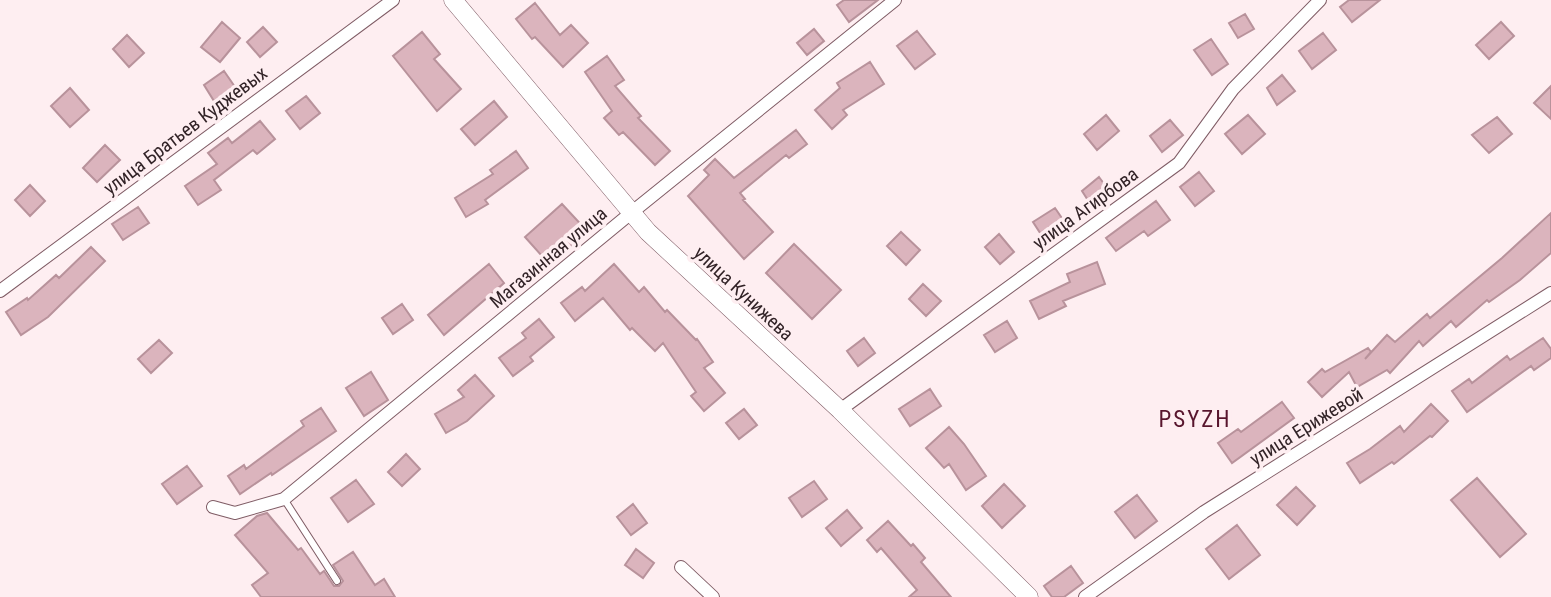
<svg xmlns="http://www.w3.org/2000/svg" width="1551" height="597" font-family="'Roboto Condensed',sans-serif">
<style>
.building{fill:#dbb4bd;stroke:#b8929b;stroke-width:2}
.lines{fill:none;stroke-linecap:round;stroke-linejoin:round}
.lane-casing{stroke:#7f5c65;stroke-width:8}
.street-casing{stroke:#7f5c65;stroke-width:14}
.secondary-casing{stroke:#7f5c65;stroke-width:19}
.lane{stroke:#fff;stroke-width:6}
.street{stroke:#fff;stroke-width:12}
.secondary{stroke:#fff;stroke-width:18}
.labels{text-anchor:middle;stroke-width:7;stroke-linejoin:round;paint-order:stroke}
.street-label{font-size:19px;fill:#322327;stroke:#feeef1}
.quarter-label{font-size:23px;letter-spacing:2px;fill:#58152d;stroke:#feeef1}
</style>
<rect width="100%" height="100%" fill="#feeef1"/>
<path class="building" d="M844,0H878L849,22L837,5Z
M1349,0H1380L1352,22L1340,7Z
M535,3L560,35L571,25L588,43L563,67L535,37L532,39L516,19Z
M1245,14L1254,29L1238,38L1229,23Z
M222,22L240,38L220,62L201,47Z
M1501,22L1514,36L1489,59L1476,45Z
M263,27L277,42L260,57L247,42Z
M814,29L824,41L807,55L797,43Z
M917,31L935,54L915,69L897,46Z
M422,32L440,54L434,59L461,89L437,111L393,56Z
M1323,33L1336,50L1312,69L1299,51Z
M127,35L144,53L129,67L113,49Z
M1211,39L1228,64L1212,75L1194,50Z
M607,56L624,80L615,86L641,116L638,118L670,151L655,165L623,132L619,135L604,118L612,111L585,72Z
M870,62L884,84L843,110L847,115L832,129L815,110L840,88L837,83Z
M224,71L235,87L214,101L204,85Z
M1282,75L1295,91L1277,105L1267,88Z
M1551,86V119L1534,103Z
M70,88L89,110L70,127L51,106Z
M306,96L320,113L300,129L286,111Z
M494,101L507,117L475,145L461,129Z
M1106,115L1119,131L1097,150L1084,134Z
M1248,115L1265,134L1242,154L1225,134Z
M1497,117L1512,134L1489,153L1472,135Z
M1170,120L1183,135L1162,152L1150,136Z
M260,121L275,139L257,154L253,150L214,180L221,190L198,205L185,186L217,164L208,153L228,138L232,143Z
M796,130L807,144L789,158L786,155L740,193L745,199L743,200L773,232L744,259L688,196L709,175L704,170L715,159L734,178Z
M105,145L120,160L97,182L83,168Z
M516,151L528,168L485,200L488,204L466,217L455,198L493,174L490,170Z
M1199,172L1214,191L1195,206L1180,187Z
M1099,177L1110,192L1091,205L1082,191Z
M30,185L45,201L30,216L15,200Z
M1156,201L1170,220L1148,236L1144,231L1116,251L1106,238Z
M562,204L587,231L550,265L525,237Z
M138,207L149,223L123,240L112,224Z
M1055,208L1068,227L1046,242L1033,222Z
M1551,213V253L1520,280L1489,302L1487,300L1456,327L1451,321L1423,346L1419,341L1390,373L1387,370L1357,387L1349,372L1322,397L1308,382L1322,369L1325,372L1368,348L1371,352L1365,359L1387,335L1395,342L1427,314L1430,318L1502,258Z
M901,232L920,250L906,265L887,246Z
M999,234L1014,252L1000,264L985,247Z
M794,244L841,290L812,319L766,273Z
M91,247L105,261L48,317L21,335L6,312L27,298L28,300L56,275L59,278Z
M1097,262L1105,284L1063,301L1066,306L1039,319L1030,301L1070,282L1067,274Z
M489,264L504,283L444,335L428,315Z
M614,264L639,292L644,287L665,312L667,310L696,340L697,339L713,362L704,368L725,393L704,411L691,396L696,392L663,343L655,351L632,328L630,330L603,298L575,321L561,303L582,287L585,291Z
M923,284L941,301L926,316L909,299Z
M402,304L413,320L393,334L382,318Z
M539,319L554,337L530,357L533,361L513,376L499,358L526,338L522,333Z
M1007,321L1017,338L995,352L984,335Z
M864,338L875,353L858,366L847,351Z
M1543,338L1551,349V358L1534,370L1531,366L1467,412L1452,391L1469,379L1472,383L1507,356L1510,360Z
M159,340L172,353L151,373L138,359Z
M371,372L388,400L364,416L346,388Z
M475,375L494,396L467,421L446,433L435,414L464,397L458,390Z
M930,389L941,406L910,426L899,409Z
M1282,402L1294,418L1232,463L1218,443L1238,429L1241,432Z
M1431,404L1448,421L1432,437L1430,436L1394,464L1392,462L1360,483L1347,463L1370,449L1400,426L1404,432Z
M321,408L336,431L272,475L271,473L240,494L228,476L244,465L246,469L304,426L301,421Z
M744,409L757,425L739,439L726,423Z
M949,427L964,444L986,476L966,490L949,464L944,468L926,448Z
M406,454L420,469L402,486L388,472Z
M187,466L202,486L177,504L162,484Z
M1477,478L1526,534L1500,557L1451,500Z
M356,480L374,504L348,522L331,498Z
M814,481L827,499L802,517L789,498Z
M1004,484L1025,506L1002,528L982,506Z
M1296,487L1315,506L1297,525L1277,505Z
M1137,495L1157,521L1135,538L1115,512Z
M633,504L647,523L631,535L617,517Z
M847,510L862,528L841,546L826,528Z
M267,513L298,550L301,548L320,574L324,571L334,586H339L343,581L333,565L353,552L375,585L384,579L395,597H261L252,585L268,573L235,535L257,516Z
M888,521L911,546L913,544L925,558L921,562L951,597H909L917,590L881,548L877,552L867,540Z
M1237,525L1260,555L1229,579L1206,549Z
M636,549L654,563L643,578L625,565Z
M1071,566L1083,583L1064,597H1052L1044,586Z"/>
<g class="lines">
<g class="lane-casing">
<path id="lane" d="M284,499L337,581"/>
</g>
<g class="street-casing">
<path id="street" d="M0,291L393,0
M840,410L1179,163L1233,89L1320,0
M213,507L235,513L284,499L631,213L895,0
M681,567L713,597
M1085,597L1204,512L1551,293"/>
</g>
<g class="secondary-casing">
<path id="secondary" d="M453,0L648,232L840,410L1029,597"/>
</g>
<use href="#lane" class="lane"/>
<use href="#street" class="street"/>
<use href="#secondary" class="secondary"/>
</g>
<g class="labels">
<g class="street-label">
<text transform="translate(185 130) rotate(-37)" y="7">улица Братьев Куджевых</text>
<text transform="translate(1085 208) rotate(-36)" y="7">улица Агирбова</text>
<text transform="translate(548 257) rotate(-40)" y="7">Магазинная улица</text>
<text transform="translate(744 293) rotate(43)" y="7">улица Кунижева</text>
<text transform="translate(1306 426) rotate(-32)" y="7">улица Ерижевой</text>
</g>
<g class="quarter-label">
<text x="1195" y="427">PSYZH</text>
</g>
</g>
</svg>
